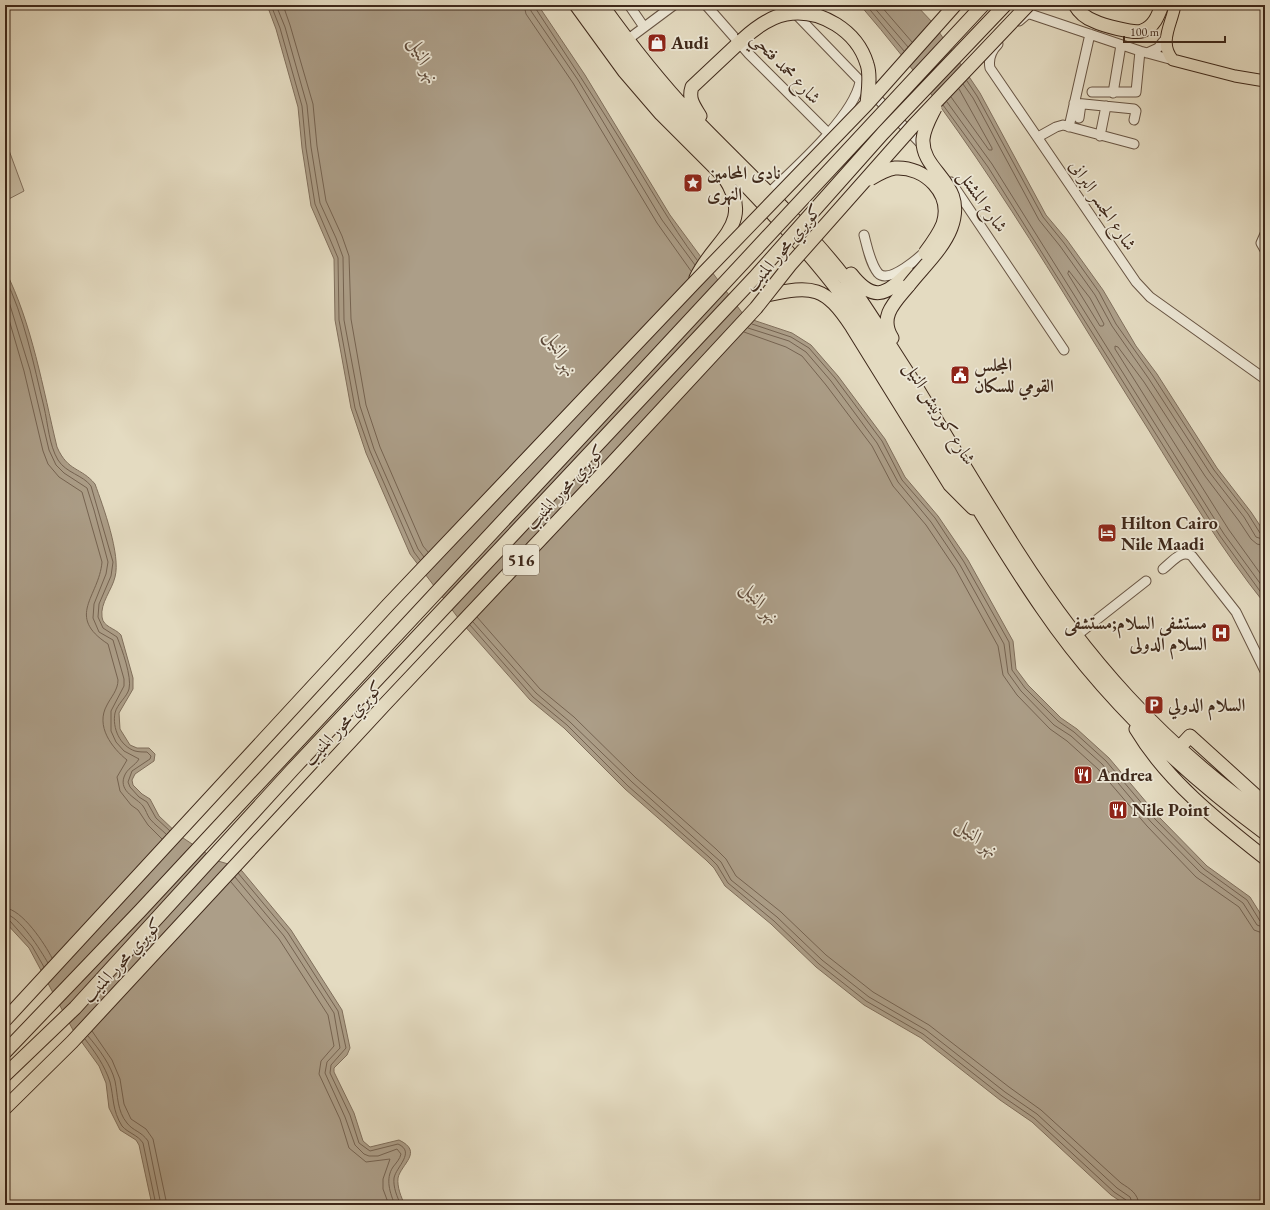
<svg xmlns="http://www.w3.org/2000/svg" width="1270" height="1210" font-family="'EB Garamond',Amiri,serif">
<style>
.green{fill:#c8bda5;stroke:#837260}
.water{fill:#ac9e88;stroke:#806f5c}
.lines{fill:none;stroke-linecap:round;stroke-linejoin:round}
.shore{stroke:#756351;stroke-width:1}
.minor-casing{stroke:#685544;stroke-width:11}
.major-casing{stroke:#3e281a;stroke-width:13}
.highway-casing{stroke:#3e281a;stroke-width:15}
.minor{stroke:#ede8d7;stroke-width:9}
.major{stroke:#e4dbc1;stroke-width:11}
.highway{stroke:#e4dbc1;stroke-width:13}
.highway-bridge-casing{stroke:#3e281a;stroke-width:15;stroke-linecap:butt}
.highway-bridge{stroke:#e4dbc1;stroke-width:13}
.labels{text-anchor:middle;stroke-width:3.5;stroke-linejoin:round;paint-order:stroke}
.shield{fill:#ede8d7;stroke:#726253;stroke-width:1}
.shield-label{font-size:17px;font-weight:bold;fill:#3e281a}
.poi-label{font-size:18px;font-weight:bold;fill:#3e281a;stroke:#ede8d7;text-anchor:start}
.street-label{font-size:18px;fill:#3e281a;stroke:#ede8d7}
.water-label{font-size:19px;font-style:italic;fill:#5f4b3b;stroke:#ede8d7}
</style>
<rect width="100%" height="100%" fill="#e4dbc1"/>
<filter id="stains"><feTurbulence type="fractalNoise" baseFrequency=".005" numOctaves="4"/><feColorMatrix values="0 0 0 0 .2 0 0 0 0 .09 0 0 0 0 .02 0 0 0 .5 -.17"/></filter>
<radialGradient id="worn" r=".72"><stop offset=".6" stop-color="#630" stop-opacity="0"/><stop offset="1" stop-color="#630" stop-opacity=".3"/></radialGradient>
<path class="green" d="M7,145L24,191L5,201V146Z"/>
<path class="water" d="M267,5H538L585,75L670,215L743,314L756,321L792,333L811,345L838,376L885,439L905,477L938,516L968,560L1013,641L1016,669L1028,685L1061,718L1077,729L1109,758L1158,816L1207,866L1250,897L1265,921V1205H1126L1111,1195L1032,1122L1000,1100L921,1038L864,1005L816,967L771,924L725,886L714,868L706,860L625,789L564,728L530,700L462,623L410,554L366,453L351,408L335,320L334,259L311,206L302,148L298,107L276,29Z
M860,5H916L933,23L980,93L1046,215L1067,240L1103,290L1136,346L1157,374L1217,468L1251,512L1265,533V604C1221,549 1185,489 1148,429C1057,285 972,134 860,5Z
M5,270C32,323 43,389 57,447C68,472 81,467 95,484C103,506 121,555 115,577C112,590 100,603 102,617C103,627 115,628 121,635L133,678V689L119,713L120,729L130,745L137,748H149L155,754L154,761L135,774L132,780L133,785L142,794L150,799L159,816L180,836L218,861L235,866L242,871L291,930L342,1010L350,1048L347,1055L334,1068V1072L354,1113L363,1141L370,1147L399,1140C424,1152 401,1164 398,1178C397,1187 401,1197 405,1205H152L139,1145L136,1140L120,1130L109,1108L106,1083L99,1066L73,1030L29,948L5,922Z"/>
<g class="lines">
<path class="shore" d="M271,5L280,28L302,106L306,148L315,204L338,258L339,320L355,408L370,451L414,552L420,560
M276,5L285,27L307,105L311,147L320,203L336,238L343,257L344,320L360,406L374,449L418,549L424,557
M283,5L290,25L313,104L317,146L326,201L342,236L349,256L351,319L366,405L380,447L423,546L428,552
M524,5L526,14L573,83L657,223L691,271
M530,5L531,11L578,80L662,220L695,265
M535,5L536,9C566,55 596,100 625,147C649,186 670,224 697,260
M866,5L904,51
M872,5L908,47
M880,5L912,42
M967,81L977,96L1043,217L1064,243L1099,292L1116,324L1153,376L1214,470L1248,514L1260,533L1265,535
M963,84L973,98L1039,220L1060,246L1095,295L1112,326L1149,379L1210,473L1244,517L1256,537L1265,540
M951,97L989,150H992V148L959,89
M947,102L992,164L1224,534L1265,590
M943,105L988,167L1220,536L1265,598
M1069,271L1090,298L1104,324L1103,326H1100L1068,274Z
M5,278C24,315 34,366 44,407C48,424 49,445 58,460C66,473 83,475 91,486L113,562L111,576L99,604L98,617L103,628L117,637C122,649 132,677 129,689C127,697 117,704 115,713C112,728 120,746 135,751C139,752 143,752 147,752L151,756L150,759L132,771L128,782L130,787L139,797L147,802L156,818L170,831
M5,289L30,370L49,450L56,465L64,473L87,488L94,510L108,562L106,574L94,604L93,618L99,632L113,640L124,679V686L111,711V731L116,742L124,751L139,759C135,766 127,768 124,777C119,792 137,798 143,806C146,810 147,815 150,819C155,825 161,829 166,834
M5,306L24,371L43,451L48,464L59,477L82,492L102,562C99,597 65,616 108,644L118,680C118,690 111,697 107,705C95,726 112,748 127,760L117,777L120,791L131,805L138,810L148,825L162,839
M752,324L791,337L809,348L835,378L882,441L902,480L935,518L964,562L1009,642L1012,670L1025,688L1058,721L1074,732L1106,761L1155,819L1204,869L1247,900L1260,921L1265,923
M748,328L789,341L806,352L831,381L877,443L898,482L931,522L960,565L1004,644L1008,673L1021,691L1054,725L1071,736L1102,764L1151,822L1200,872L1243,903L1257,925L1265,928
M744,332L786,347L802,356L826,385L872,446L893,486L926,525L955,568L998,646L1003,675L1017,695L1050,729L1067,741L1098,769L1147,826L1196,877L1239,907L1254,930L1265,934
M1265,546L1257,544L1251,539L1239,521L1205,476L1144,382L1118,347L1115,346V349L1229,530L1265,580
M477,617L540,689L574,717L636,778L716,849L726,859L736,876L781,912L826,955L873,992L929,1025L1009,1087L1041,1110L1121,1183C1130,1189 1138,1193 1139,1205
M473,622L536,693L570,722L632,782L712,854L721,862L731,880L777,917L822,960L869,997L926,1030L1005,1092L1037,1114L1117,1188L1130,1197L1133,1205
M470,625L533,697L567,725L628,786L709,857L717,865L728,883L774,921L819,964L866,1001L923,1034L1002,1096L1034,1118L1114,1192L1126,1200L1128,1205
M238,873L288,933L338,1011L346,1048L331,1065L330,1073L350,1115L359,1143L370,1151L398,1144C416,1152 396,1167 394,1178C393,1187 397,1197 401,1205
M235,877L284,936L334,1013L340,1048L327,1062L325,1073L345,1117L355,1145L364,1154L369,1156H378L397,1149L401,1154C400,1159 396,1163 393,1167C385,1179 390,1193 395,1205
M231,882L279,939L328,1015L334,1046L321,1061L319,1074L340,1119L349,1148L366,1162L390,1159L383,1179V1189L389,1205
M5,908C22,909 45,944 52,958
M5,914C19,915 41,951 48,963
M5,919L10,921L32,946L44,967
M92,1031L112,1060L120,1079L124,1104L131,1119L146,1129L153,1139L167,1205
M88,1036C99,1049 111,1065 115,1081C118,1096 117,1111 127,1123C133,1131 141,1131 148,1141L161,1205
M85,1039C95,1052 105,1066 110,1082C114,1098 112,1110 122,1126C128,1133 138,1135 143,1143L156,1205"/>
<g class="minor-casing">
<path id="minor" d="M629,5L644,27
M706,5L749,54L828,133
M787,5L925,148
M1019,21L1026,15L1030,14L1140,51L1173,60
M627,40L674,5
M998,44C991,51 988,58 990,68L1136,282L1150,297L1265,379
M1147,53L1158,48L1166,38
M1092,92H1136L1140,51
M1113,93L1121,45
M1074,103L1134,109L1136,111L1134,120
M1079,118L1081,104
M1069,127L1090,34
M1100,136L1106,106
M1038,137L1056,127L1063,125L1134,144
M951,182L1064,350
M770,192C796,167 853,117 860,82
M1265,234L1261,243L1265,250
M864,235C867,246 870,263 878,273C889,285 921,256 929,248
M1163,569C1172,562 1181,549 1192,556L1236,612L1265,671
M1076,636L1146,581"/>
</g>
<g class="major-casing">
<path id="major" d="M1175,5C1172,24 1158,42 1173,60L1235,76L1265,81"/>
</g>
<g class="highway-casing">
<path id="highway" d="M576,5L624,71L661,114L724,177C756,225 714,239 696,278
M589,5C611,36 633,66 659,94C721,162 788,224 844,298C917,397 972,507 1042,608C1102,696 1180,770 1265,833
M602,5C630,44 659,81 692,116C744,170 799,219 845,278C868,309 888,343 909,375C945,434 980,493 1017,551C1086,659 1161,743 1265,817
M1075,5C1079,12 1086,18 1094,21C1102,25 1134,34 1142,31C1154,27 1158,16 1162,5
M700,116C694,106 688,99 692,87L742,40
M851,274C873,302 885,296 908,273
M767,295C813,285 825,286 852,327L950,485L973,508
M892,338C878,316 896,301 909,285
M1136,729C1167,781 1218,821 1265,858
M1178,749L1190,736L1265,804"/>
</g>
<use href="#minor" class="minor"/>
<use href="#major" class="major"/>
<use href="#highway" class="highway"/>
<g class="highway-bridge-casing">
<path id="highway-bridge" d="M742,40C754,29 769,17 786,14C821,8 857,31 867,64C871,76 868,92 867,104
M870,179C878,174 886,169 895,168C925,166 953,194 943,224C939,234 931,245 925,253
M909,285C923,267 943,249 951,228C968,182 921,173 923,139C924,128 930,118 935,108
M5,1020L388,605L694,283L867,104L955,5
M5,1052L140,911L983,5
M5,1075L75,1008L293,769L754,278L883,133L1005,5
M5,1108L72,1042L387,702L604,472L756,308L790,265L914,125L1028,5"/>
</g>
<use href="#highway-bridge" class="highway-bridge"/>
</g>
<defs>
<g id="shop-square" transform="scale(1)"><rect x="-9" y="-9" width="18" height="18" rx="4" fill="#8f2418" stroke="#ede8d7"/><path d="M-5-2.5h2.3a2.7 3.5 0 0 1 5.4 0H5L5.5 6h-11ZM-1.5-2.5h3a1.5 2.3 0 0 0-3 0Z" fill="#fff"/></g>
<g id="sight-square" transform="scale(1)"><rect x="-9" y="-9" width="18" height="18" rx="4" fill="#8f2418" stroke="#ede8d7"/><path d="M0-6L1.8-2.2L6-1.7L2.9 1.2L3.7 5.4L0 3.3L-3.7 5.4L-2.9 1.2L-6-1.7L-1.8-2.2Z" fill="#fff"/></g>
<g id="civic-square" transform="scale(1)"><rect x="-9" y="-9" width="18" height="18" rx="4" fill="#8f2418" stroke="#ede8d7"/><path d="M-.6-6.5H3V-4.5H.6V-3L4-1V1h2V6H-6V1h2V-1L-.6-3ZM-1.2 2.5V6h2.4V2.5Z" fill="#fff"/></g>
<g id="hotel-square" transform="scale(1)"><rect x="-9" y="-9" width="18" height="18" rx="4" fill="#8f2418" stroke="#ede8d7"/><path d="M-6-4.5h1.5V1H6V5H4.5V3h-9V5H-6ZM-4 0a1.8 1.8 0 1 1 3.6 0ZM.5 0V-2.5h3Q6-2.5 6 0Z" fill="#fff"/></g>
<g id="hospital-square" transform="scale(1)"><rect x="-9" y="-9" width="18" height="18" rx="4" fill="#8f2418" stroke="#ede8d7"/><path d="M-5-5h3v3.5h4V-5h3V5h-3V1.5h-4V5h-3Z" fill="#fff"/></g>
<g id="parking-square" transform="scale(1)"><rect x="-9" y="-9" width="18" height="18" rx="4" fill="#8f2418" stroke="#ede8d7"/><path d="M-3.5-5.5H1a3.5 3.5 0 0 1 0 7H-1V5.5H-3.5ZM-1-3.4V-.6H.8a1.4 1.4 0 0 0 0-2.8Z" fill="#fff"/></g>
<g id="restaurant-square" transform="scale(1)"><rect x="-9" y="-9" width="18" height="18" rx="4" fill="#8f2418" stroke="#ede8d7"/><path d="M-5-6h1v4h1v-4h1v4h1v-4h1v5L-1.5 .5V6h-2V.5L-5-1ZM5-6V6H3V1.5H1.5Q1.5-4 5-6Z" fill="#fff"/></g>
</defs>
<g fill-rule="evenodd">
<use href="#shop-square" x="657" y="43"/>
<use href="#sight-square" x="693" y="183"/>
<use href="#civic-square" x="960" y="375"/>
<use href="#hotel-square" x="1107" y="533"/>
<use href="#hospital-square" x="1221" y="633"/>
<use href="#parking-square" x="1154" y="705"/>
<use href="#restaurant-square" x="1083" y="775"/>
<use href="#restaurant-square" x="1118" y="810"/>
</g>
<g class="labels">
<rect class="shield" x="503" y="545" width="36" height="30" rx="3"/>
<g class="shield-label">
<text x="521" y="566">516</text>
</g>
<g class="poi-label">
<text x="671" y="49">Audi</text>
<text x="707" y="179">نادى المحامين<tspan x="707" dy="21">النهرى</tspan></text>
<text x="974" y="371">المجلس<tspan x="974" dy="21">القومي للسكان</tspan></text>
<text x="1121" y="529">Hilton Cairo<tspan x="1121" dy="21">Nile Maadi</tspan></text>
<text x="1207" y="629" text-anchor="end">مستشفى السلام;مستشفى<tspan x="1207" dy="21">السلام الدولى</tspan></text>
<text x="1168" y="711">السلام الدولي</text>
<text x="1097" y="781">Andrea</text>
<text x="1132" y="816">Nile Point</text>
</g>
<g class="street-label">
<text transform="translate(786 68) rotate(46)" y="6">شارع محمد فتحي</text>
<text transform="translate(983 201) rotate(55)" y="6">شارع المشتل</text>
<text transform="translate(1103 205) rotate(56)" y="6">شارع الجسر البرانى</text>
<text transform="translate(783 248) rotate(-50)" y="6">كوبري محور المنيب</text>
<text transform="translate(940 413) rotate(58)" y="6">شارع كورنيش النيل</text>
<text transform="translate(565 487) rotate(-47)" y="6">كوبري محور المنيب</text>
<text transform="translate(343 723) rotate(-47)" y="6">كوبري محور المنيب</text>
<text transform="translate(122 960) rotate(-47)" y="6">كوبري محور المنيب</text>
</g>
<g class="water-label">
<text transform="translate(425 60) rotate(67)" y="7">نهر النيل</text>
<text transform="translate(562 353) rotate(63)" y="7">نهر النيل</text>
<text transform="translate(761 602) rotate(50)" y="7">نهر النيل</text>
<text transform="translate(978 837) rotate(40)" y="7">نهر النيل</text>
</g>
</g>
<rect width="1270" height="1210" fill="none" stroke="#e4dbc1" stroke-width="20"/>
<rect x="6" y="6" width="1258" height="1198" fill="none" stroke="#3e281a" stroke-width="2"/>
<rect x="10" y="10" width="1250" height="1190" fill="none" stroke="#3e281a"/>
<path d="M1124 36v6h101v-6" fill="none" stroke="#3e281a" stroke-width="2"/>
<text x="1130" y="36" font-size="12" fill="#3e281a" stroke="#ede8d7" stroke-width="3" paint-order="stroke">100 m</text>
<rect width="100%" height="100%" filter="url(#stains)"/>
<rect width="100%" height="100%" fill="url(#worn)"/>
</svg>
